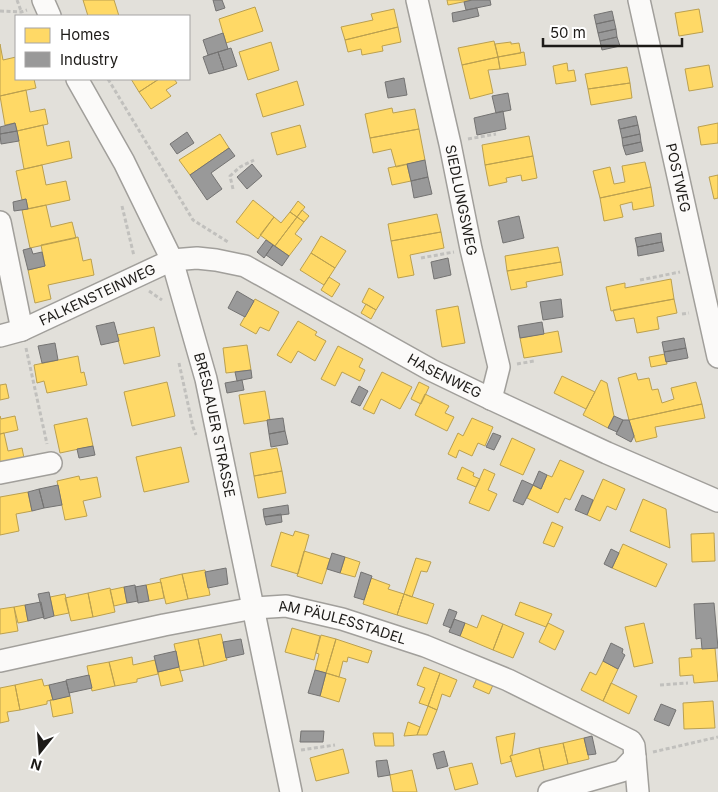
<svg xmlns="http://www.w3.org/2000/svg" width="718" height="792" font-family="Inter,sans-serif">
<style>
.homes{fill:#ffd966;stroke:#bba04f}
.industry{fill:#999;stroke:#747372}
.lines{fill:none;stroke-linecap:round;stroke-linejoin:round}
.minor-casing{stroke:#a19f9b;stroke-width:24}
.path{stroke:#c1c0bd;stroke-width:3;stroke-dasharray:4 2.5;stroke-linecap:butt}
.minor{stroke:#fbfaf9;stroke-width:21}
.labels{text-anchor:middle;stroke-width:5;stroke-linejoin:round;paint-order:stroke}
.street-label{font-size:14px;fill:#1d1b18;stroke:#fff}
</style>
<rect width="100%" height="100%" fill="#e2e0da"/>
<path class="homes" d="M83,0H114L119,16H88Z
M447,0H472L448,5Z
M255,7L263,31L226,43L219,19Z
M394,9L398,27L345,40L341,27L373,20L371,14Z
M699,9L703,32L679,36L675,13Z
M398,27L401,42L382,46L383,51L362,55L361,49L348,52L345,40Z
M494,41L498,57L462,65L458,48Z
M271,42L279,70L248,80L239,52Z
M511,42V44L519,43L521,53L498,57L495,44Z
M0,44L3,60L16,57V79H34L36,88L0,96Z
M524,52L526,65L500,69L498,57Z
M498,57L500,69L488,70L493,93L470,99L462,65Z
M567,63L568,71L574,70L576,81L556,84L553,66Z
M709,65L713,87L689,91L685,69Z
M627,67L630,83L588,89L585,74Z
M131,79H159L139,92Z
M159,79H174L177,83L166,90L171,96L151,109L139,92Z
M297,81L304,105L263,117L256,94Z
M630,83L632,98L591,105L588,89Z
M26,90L30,112L45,109L48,124L17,131L15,123L5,125L0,96Z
M392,108L393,113L415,109L419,129L370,138L365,114Z
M718,123V143L701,145L698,127Z
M43,125L47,146L69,141L72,158L24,169L17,131Z
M300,125L306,147L277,155L271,133Z
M419,129L425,160L396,167L391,149L373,153L370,138Z
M220,134L229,148L190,175L179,160Z
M529,136L533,156L485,165L482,145Z
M533,156L537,178L522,181L521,175L506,178L507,182L489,186L485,165Z
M645,162L651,187L600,198L593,171L610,167L614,184L625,182L622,166Z
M407,164L411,181L392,185L388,168Z
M42,165L46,185L66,181L70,200L28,209L26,199L22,200L16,171Z
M718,175V198L714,199L709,177Z
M651,187L654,206L633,210L632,202L620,205L623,217L604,221L600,198Z
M253,200L274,217L258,239L236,222Z
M298,201L305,207L297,217L290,212Z
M46,205L51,227L72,222L76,238L30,248L22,210Z
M302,210L309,216L304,222L297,217Z
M290,212L297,217L275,246L260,235L274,217L281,223Z
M437,214L441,232L391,241L388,224Z
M297,217L304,222L295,234L302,239L289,256L275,246Z
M441,232L444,248L410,255L414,275L398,278L391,241Z
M321,236L346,251L335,268L311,253Z
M78,237L83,261L91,259L94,275L48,285L51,299L35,303L28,270L45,266L41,245Z
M558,247L561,262L507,271L505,256Z
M311,253L335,268L324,285L300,270Z
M561,262L563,275L526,282L527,287L511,290L507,271Z
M329,277L340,284L332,297L321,290Z
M671,279L674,299L611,311L606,287L625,283V288Z
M369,288L384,297L376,310L362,302Z
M255,299L279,312L269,331L260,327L256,334L240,325Z
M674,299L677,313L657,317L659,329L637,333L634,318L616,321L613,310Z
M366,304L376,310L371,319L361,313Z
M458,306L465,343L442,347L436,310Z
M298,321L317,332L315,335L326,341L315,361L298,351L291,363L277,355Z
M154,327L160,356L124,364L117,335Z
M558,331L562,352L524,358L520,338Z
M247,345L251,370L226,373L223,348Z
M338,346L363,359L359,367L365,370L360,381L342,372L335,386L321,379Z
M665,354L667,364L651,367L649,357Z
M78,356L81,373L84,372L87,385L47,393L44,381L37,383L34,365Z
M382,372L412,387L400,409L381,399L374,414L363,409Z
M636,373L638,380L649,378L652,390L658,389L662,403L674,399L671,388L696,382L702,404L629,420L618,378Z
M562,376L595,392L586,409L554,393Z
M601,380L607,383L614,416L608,428L583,415Z
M167,382L175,416L132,426L124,392Z
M419,382L429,387L421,404L411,399Z
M6,384L9,398L0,400V385Z
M265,391L270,420L244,424L239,395Z
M425,394L449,406L445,413L454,417L447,431L415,415Z
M702,404L705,418L655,427L657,437L636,442L629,420Z
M0,416L1,419L15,416L18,430L0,434Z
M87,418L93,446L60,453L54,425Z
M472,418L493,427L485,446L478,443L472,456L459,450L456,458L448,454L458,433L463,436Z
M4,433L8,451L22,448L25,463L0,468V434Z
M512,438L535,449L523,475L500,465Z
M181,447L189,482L144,492L136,457Z
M277,448L282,471L254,476L250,453Z
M560,460L584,471L570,500L565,498L558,513L527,498L533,485L541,489L547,475L552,477Z
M462,467L474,473L473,476L480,479L476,487L457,479Z
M484,469L495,474L488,490L497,494L489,511L469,503Z
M282,471L286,493L258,498L254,476Z
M79,476L80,480L97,477L101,497L83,501L87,516L65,520L57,481Z
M603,479L625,489L616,510L607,506L600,521L587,515Z
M28,492L32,511L16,514L19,531L0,535V497Z
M643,499L666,509L670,548L630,531Z
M552,522L563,527L554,547L543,543Z
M295,531L309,535L298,574L271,566L281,532L293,536Z
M714,533L715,561L692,562L691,534Z
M623,544L667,564L656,587L612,568Z
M304,551L330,559L322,584L297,576Z
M345,557L360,562L355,577L340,573Z
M416,558L431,562L427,572L421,571L412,597L404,594Z
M205,570L210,595L188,599L182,574Z
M182,574L188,599L166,604L160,579Z
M371,578L390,585L388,589L404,594L397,615L363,604Z
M161,582L164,598L149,601L146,585Z
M124,587L127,603L114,606L110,590Z
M110,588L115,612L93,617L88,593Z
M88,593L93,617L71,621L65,598Z
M65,594L69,613L54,616L50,597Z
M404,594L434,604L427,624L397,615Z
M520,602L552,614L546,627L515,615Z
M25,605L28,621L18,623L14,607Z
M14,607L18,631L0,634V609Z
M482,615L503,624L493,650L460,636L465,623L477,628Z
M548,623L564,631L555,650L539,642Z
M644,623L653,663L634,667L625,627Z
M503,624L524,633L513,658L493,650Z
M292,628L320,636L314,660L285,652Z
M221,634L227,660L204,666L198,639Z
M321,635L336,639L326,673L315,670L319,654L316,653Z
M198,639L204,666L180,671L174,644Z
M336,639L372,651L368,663L348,657L347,662L343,661L339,677L326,673Z
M715,648L718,681L694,683L693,675L680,676L679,658L692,657L691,649Z
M132,657L133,665L155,660L158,674L137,679V682L115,686L109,662Z
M603,661L618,669L603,701L581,690L590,672L596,675Z
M109,662L115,686L92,691L87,666Z
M179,667L183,681L161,686L158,672Z
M424,667L440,673L428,706L419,703L425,688L417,685Z
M326,673L346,679L339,702L320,696Z
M440,673L457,680L450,697L442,694L437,710L428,706Z
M477,678L493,685L489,694L473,687Z
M42,679L44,686L49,685L53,700L47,701V704L20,710L15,685Z
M611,683L637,696L629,714L603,701Z
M15,685L20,710L7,712L9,721L0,723V688Z
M70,696L73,713L53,717L50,700Z
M713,701L715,728L684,729L683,703Z
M428,706L437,710L427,735H417Z
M408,722L420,727L417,735L404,736Z
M373,733H393L394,746H375Z
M515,733L512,755L510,756L512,761L501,764L496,737Z
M584,738L589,759L568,764L563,743Z
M563,743L568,764L544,770L539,748Z
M539,748L544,770L516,777L510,756Z
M343,749L349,773L316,781L310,758Z
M472,763L478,784L455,790L449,768Z
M412,770L417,792H393L390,775Z"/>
<path class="industry" d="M213,0H222L225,8L216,11Z
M472,0H490L491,5L466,10L464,2Z
M477,8L479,16L453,22L452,13Z
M612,11L614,20L596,24L594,15Z
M614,20L616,29L598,33L596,24Z
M616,29L617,37L600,41L598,33Z
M223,33L228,49L208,55L203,40Z
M617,37L620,46L602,50L600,41Z
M231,48L237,66L224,70L218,52Z
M218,52L224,70L209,74L203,57Z
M404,78L407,95L388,98L385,82Z
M508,93L511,110L496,113L492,96Z
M503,111L506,129L477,135L474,118Z
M636,116L638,125L620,129L618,120Z
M15,123L17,131L0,134V127Z
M638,125L640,134L622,138L620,129Z
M17,131L19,141L1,144L0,134Z
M187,132L194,143L177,154L170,144Z
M640,134L641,142L623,146L622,138Z
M641,142L643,151L626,155L623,146Z
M229,148L235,156L211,173L222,189L207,200L190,175Z
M425,160L428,177L411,181L407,164Z
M252,164L262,176L247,189L237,177Z
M428,177L432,194L414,198L411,181Z
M26,199L28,209L14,211L13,202Z
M519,216L524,238L503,243L498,221Z
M661,233L662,242L637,247L635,238Z
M266,240L273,245L264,258L257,252Z
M662,242L664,251L638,256L637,247Z
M273,245L289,256L282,266L266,255Z
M31,248L33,254L42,252L45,266L28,270L23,250Z
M448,258L451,275L434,279L431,262Z
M237,291L254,301L245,317L228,308Z
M561,299L563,317L543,320L540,302Z
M114,322L119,341L101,345L96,326Z
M542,322L544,334L520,338L518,326Z
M684,338L686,348L664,352L662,342Z
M55,343L58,360L42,363L38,346Z
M686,348L688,358L666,362L664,352Z
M251,370L252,378L237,381L235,372Z
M242,380L244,390L227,393L225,383Z
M359,386L368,391L360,406L351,402Z
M614,416L623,420L617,432L608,428Z
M283,418L285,431L269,434L267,420Z
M623,420H629L634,436L631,442L616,434Z
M285,431L288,444L271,447L269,434Z
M493,433L501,436L494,450L486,447Z
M93,446L95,455L79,458L77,449Z
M539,471L547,475L541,489L533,485Z
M522,480L533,485L523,505L513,501Z
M58,485L62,505L44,508L39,489Z
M39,489L44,508L32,511L28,492Z
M582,495L593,500L587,515L575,510Z
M288,505L289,514L264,517L263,509Z
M281,514L282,522L266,525L264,517Z
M611,549L619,553L612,568L604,564Z
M332,553L345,557L340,573L327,569Z
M226,568L228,584L208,588L205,572Z
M361,572L372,576L364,600L354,597Z
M135,585L138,601L127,603L124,587Z
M146,585L149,601L138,603L135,587Z
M49,592L54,616L44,619L38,594Z
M41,602L44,617L28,621L25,605Z
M714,603L718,648L702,649L701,638L696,639L694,604Z
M449,609L457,612L451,628L443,625Z
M454,619L465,623L460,636L449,632Z
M241,639L244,654L226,658L223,642Z
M611,643L623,649L622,653L625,655L618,669L603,661Z
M176,651L179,667L158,672L154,656Z
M315,670L326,673L320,696L308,693Z
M89,675L92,688L69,693L66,680Z
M66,681L70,696L53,700L49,685Z
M661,704L676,710L669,726L654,720Z
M301,731H324L323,742H300Z
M592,736L596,754L588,755L584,738Z
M444,751L448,766L437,769L433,754Z
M387,760L390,775L378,777L376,761Z"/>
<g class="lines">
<g class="minor-casing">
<g id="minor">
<path d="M43,0L50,16"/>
<path id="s1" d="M417,0L450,144L471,249L499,367L491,399"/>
<path id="s2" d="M639,0L718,357"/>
<path id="s3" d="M77,79L124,162L172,260L206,379L291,792"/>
<path d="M0,222L22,330"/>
<path id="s4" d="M0,336L22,330L172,260L197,258L216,260L245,266L431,370L491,399L607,453L718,501"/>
<path d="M0,473L51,463"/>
<path id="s5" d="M0,661L164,625L254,608L286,606L342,619L425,646L508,680L631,741L634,746L635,757L622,771L549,792"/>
<path d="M635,757L638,792"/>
</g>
</g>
<path class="path" d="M17,0L21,11
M0,11L21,12L27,10
M108,79L193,220L228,242
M468,139L496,134
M233,189L230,176L240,167L254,160
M122,206L134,256
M421,258L454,252
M640,280L680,272
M149,291L162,300
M682,314L689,313
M26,348L47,444
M179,363L193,427L196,435
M517,364L534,361
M660,685L688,683
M301,750L335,745
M653,752L718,737"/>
<use href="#minor" class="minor"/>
</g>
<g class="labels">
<g class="street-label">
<text dy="5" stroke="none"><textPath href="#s2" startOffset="182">POSTWEG</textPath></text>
<text dy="5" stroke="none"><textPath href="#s1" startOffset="205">SIEDLUNGSWEG</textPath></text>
<text dy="5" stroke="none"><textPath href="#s4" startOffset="106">FALKENSTEINWEG</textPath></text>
<text dy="5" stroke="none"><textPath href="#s4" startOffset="490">HASENWEG</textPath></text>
<text dy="5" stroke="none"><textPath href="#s3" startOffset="375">BRESLAUER STRASSE</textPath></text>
<text dy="5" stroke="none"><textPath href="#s5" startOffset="350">AM PÄULESSTADEL</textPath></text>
</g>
</g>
<rect x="15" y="15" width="175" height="65" fill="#ffffff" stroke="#a5a4a3"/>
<rect x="25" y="28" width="25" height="15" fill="#ffd966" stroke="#a5a4a3"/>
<text x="60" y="40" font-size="15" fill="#1d1b18">Homes</text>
<rect x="25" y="52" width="25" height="15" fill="#999999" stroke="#a5a4a3"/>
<text x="60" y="65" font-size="15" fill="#1d1b18">Industry</text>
<g transform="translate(40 752) rotate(197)" stroke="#ffffff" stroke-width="4" paint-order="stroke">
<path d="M0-4L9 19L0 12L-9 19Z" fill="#1d1b18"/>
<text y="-8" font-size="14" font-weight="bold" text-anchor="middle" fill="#1d1b18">N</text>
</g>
<path d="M543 38v8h139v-8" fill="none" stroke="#1d1b18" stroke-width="2.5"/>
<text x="550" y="38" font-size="15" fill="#1d1b18" stroke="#ffffff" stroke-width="4" paint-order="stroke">50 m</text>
</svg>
